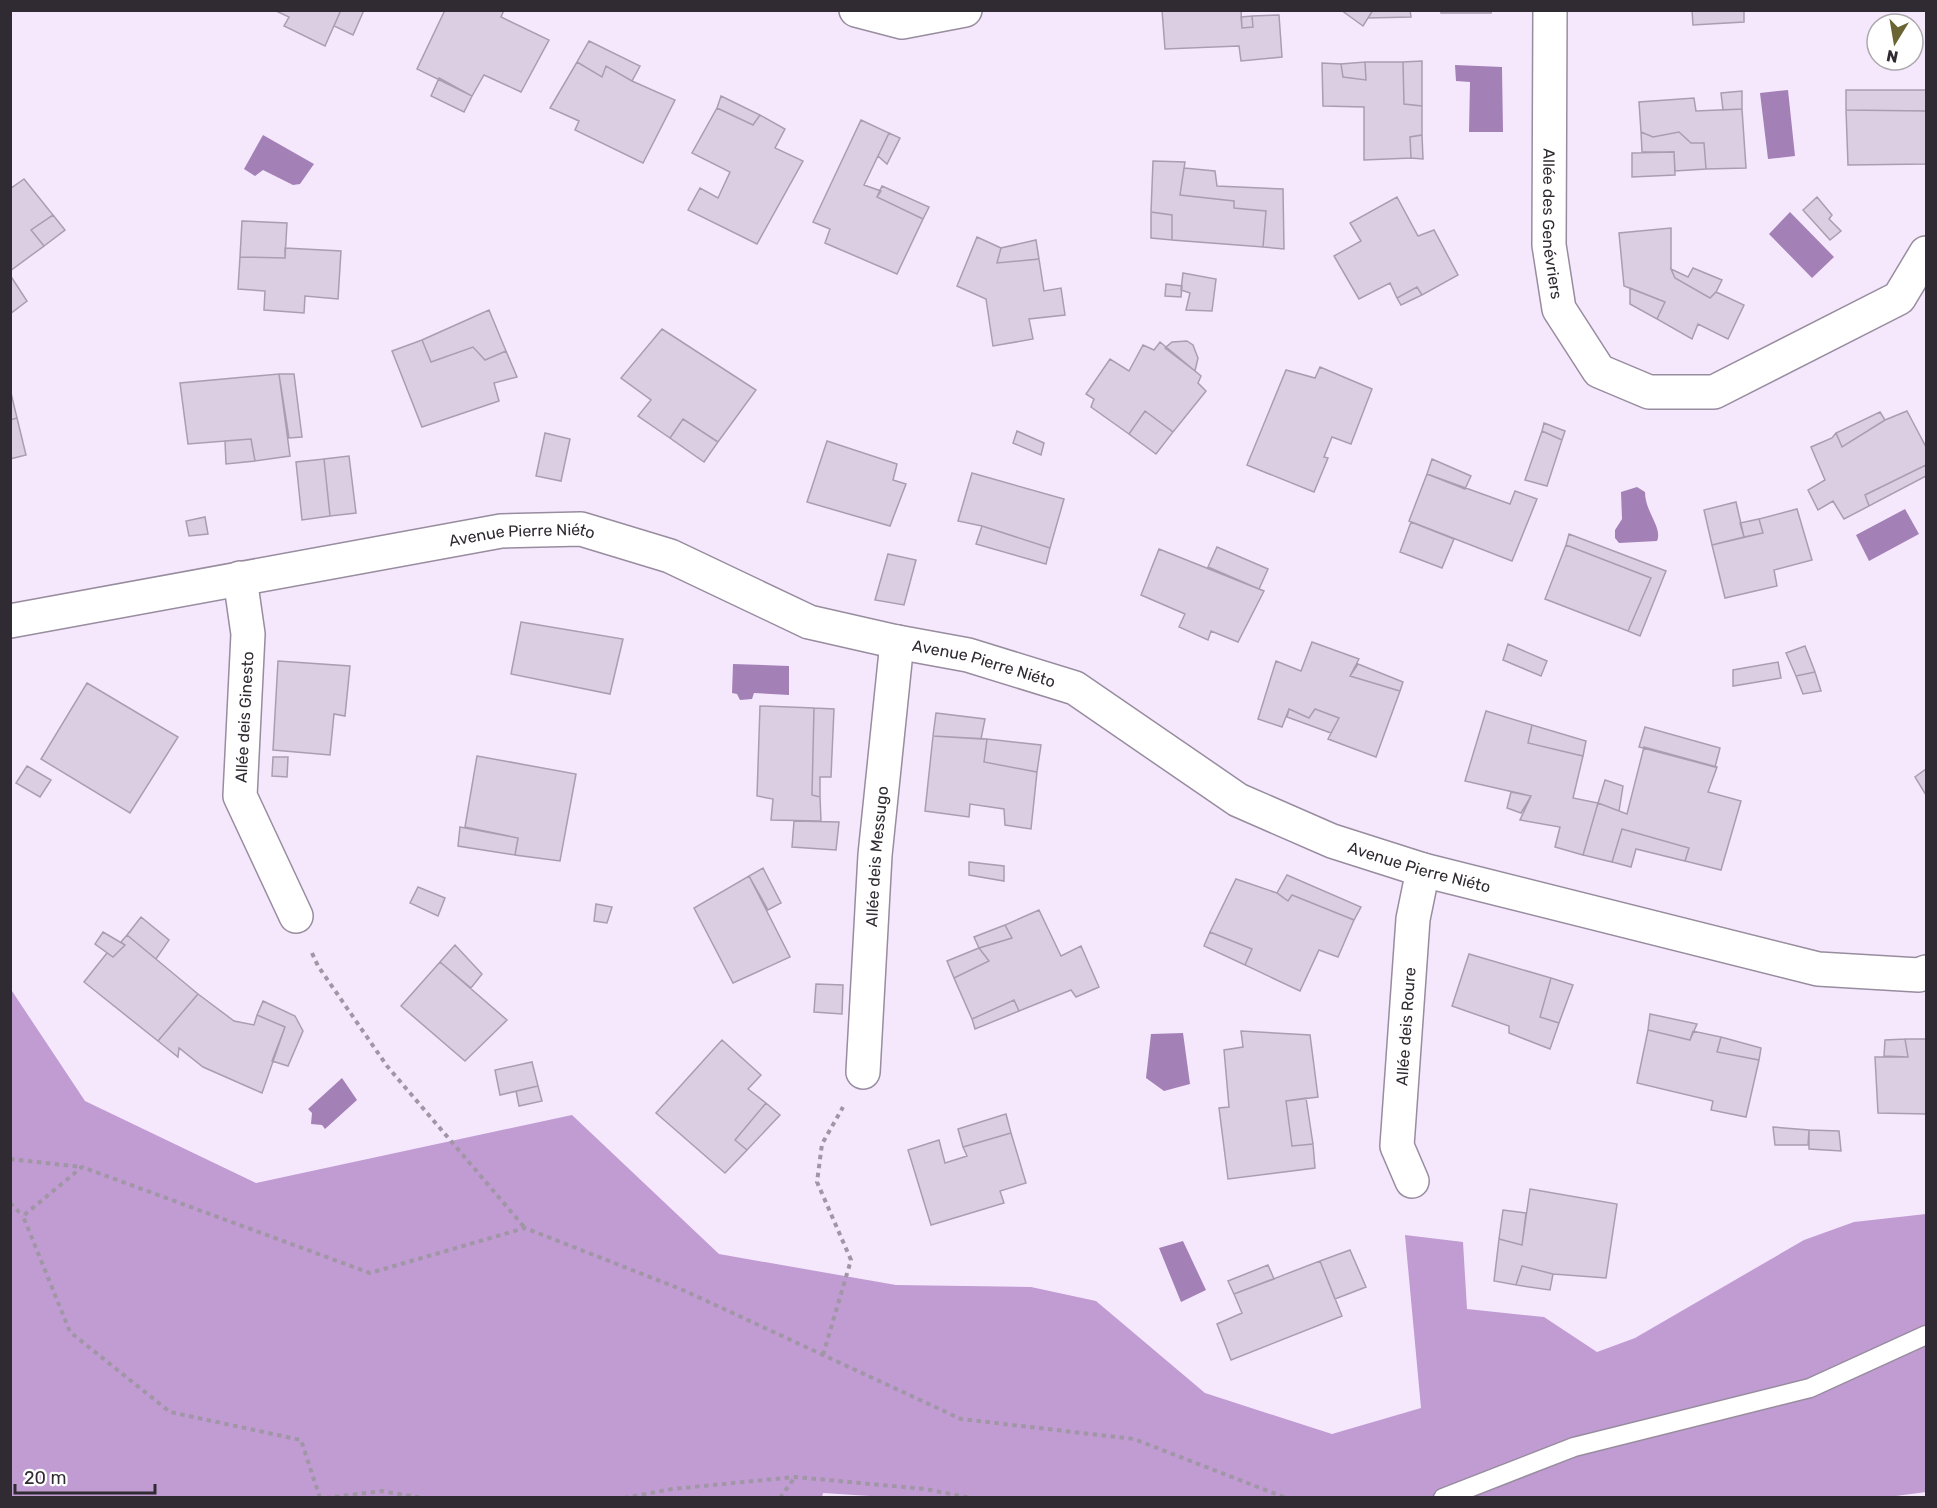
<svg xmlns="http://www.w3.org/2000/svg" width="1937" height="1508" font-family="Rubik,sans-serif">
<style>
.forest{fill:#c09cd3}
.water{fill:#a380b6}
.building{fill:#dbcee2;stroke:#aa9db1;stroke-width:1.5}
.lines{fill:none;stroke-linecap:round;stroke-linejoin:round}
.lane-casing{stroke:#988c9f;stroke-width:21}
.street-casing{stroke:#988c9f;stroke-width:36}
.path{stroke:#a096a5;stroke-width:4;stroke-dasharray:4.5 4.5;stroke-linecap:butt}
.lane{stroke:#fff;stroke-width:18}
.street{stroke:#fff;stroke-width:33}
.labels{text-anchor:middle;stroke-width:5;stroke-linejoin:round;paint-order:stroke}
.street-label{font-size:16px;fill:#302b33;stroke:#fff}
</style>
<rect width="100%" height="100%" fill="#f5e8fd"/>
<path class="forest" d="M10,988L85,1101L256,1183L572,1115L719,1254L896,1285L1031,1287L1096,1301L1205,1393L1332,1434L1421,1408L1405,1235L1463,1242L1467,1309L1544,1317L1597,1352L1635,1338L1804,1240L1854,1222L1926,1214V1492L1881,1498H901L823,1493L822,1498L11,1497Z"/>
<path class="water" d="M1455,65L1502,67L1503,132H1469L1470,82L1456,81Z
M1788,90L1795,156L1768,159L1760,93Z
M263,135L314,164L300,184L293,185L263,170L255,176L244,169Z
M1790,212L1834,257L1812,278L1769,234Z
M1637,487L1645,492C1645,512 1663,528 1657,541L1619,543L1615,538V530L1622,519L1621,492Z
M1905,509L1919,534L1869,561L1856,535Z
M733,664L789,666V695L754,693L752,699L740,700L737,694L732,693Z
M1183,1033L1190,1084L1164,1091L1146,1078L1151,1034Z
M342,1078L357,1100L325,1129L322,1125L311,1124L312,1113L308,1109Z
M1183,1241L1206,1290L1181,1302L1159,1248Z"/>
<path class="building" d="M274,10H341L325,46L284,26L289,17Z
M341,10H364L353,35L334,26Z
M445,10H504L501,17L549,40L521,92L484,75L472,96L417,69Z
M1162,10H1241L1242,28L1253,27L1252,16L1279,15L1282,57L1241,61L1239,46L1165,49Z
M1341,10H1373L1363,26Z
M1373,10H1410L1411,17L1368,18Z
M1441,10H1492L1491,13H1441Z
M1692,10H1744V22L1693,25Z
M1252,16L1253,27L1242,28L1241,17Z
M589,41L640,66L632,81L606,66L602,77L577,62Z
M1422,61V106L1404,104L1403,62Z
M577,62L602,77L606,66L632,81L675,100L643,163L575,130L579,121L550,108Z
M1365,62H1403L1404,104L1422,106V135L1410,137L1411,158L1364,160V107L1323,106L1322,63L1341,64L1343,77L1366,80Z
M1365,62L1366,80L1343,77L1341,64Z
M439,78L472,96L464,112L431,96Z
M1846,90H1926V111L1846,110Z
M1742,91V109L1723,110L1721,93Z
M721,96L760,115L753,125L717,108Z
M1694,98L1696,111L1742,109L1746,168L1706,169L1704,143H1691L1679,132L1653,137L1641,132L1639,102Z
M717,108L753,125L760,115L785,129L775,148L803,161L757,244L688,210L700,188L718,198L730,172L692,153Z
M1846,110L1926,111V164L1848,165Z
M861,120L889,133L864,185L881,191L877,197L923,219L897,274L825,243L830,229L813,222Z
M1641,132L1653,137L1679,132L1691,143H1704L1706,169L1675,171L1674,152H1642Z
M889,133L900,138L887,164L878,156Z
M1422,135L1423,159L1411,158L1410,137Z
M1674,152L1675,175L1632,177V153Z
M1153,161L1185,162L1180,195L1234,201V208L1266,211L1263,247L1172,240V215L1151,212Z
M1184,168L1215,171L1217,186L1283,189L1284,249L1263,247L1266,211L1234,208V201L1180,195Z
M24,179L53,215L31,230L44,246L10,271V189Z
M882,186L929,207L923,219L877,197Z
M1397,197L1418,236L1434,230L1458,275L1422,295L1417,287L1397,298L1390,283L1359,299L1334,256L1361,241L1350,223Z
M1817,197L1832,215L1829,219L1841,231L1830,240L1803,210Z
M1151,212L1172,215V240L1151,238Z
M53,215L65,230L44,246L31,230Z
M242,221L287,223L285,258L240,257Z
M1671,228V269L1675,278L1710,298L1716,292L1744,305L1728,339L1698,324L1692,339L1657,319L1665,302L1624,286L1619,233Z
M977,237L1001,248L997,263L1039,259L1044,291L1061,288L1065,315L1029,319L1033,339L993,346L986,299L957,286Z
M1036,240L1039,259L997,263L1001,248Z
M285,248L341,251L338,299L305,296L304,313L264,310L265,291L238,289L240,257L285,258Z
M1693,268L1722,280L1716,292L1710,298L1675,278L1671,269L1688,277Z
M1183,273L1216,279L1212,311L1186,310L1190,293L1181,290Z
M10,275L27,301L10,314Z
M1166,284L1182,286L1181,297L1165,296Z
M1417,287L1422,295L1401,305L1397,298Z
M1630,288L1665,302L1657,319L1630,304Z
M489,310L506,351L485,360L473,347L431,362L422,340Z
M662,329L756,390L718,442L683,419L670,438L638,416L651,400L621,378Z
M422,340L431,362L473,347L485,360L506,351L517,377L494,383L499,401L422,427L392,351Z
M1187,341L1193,345L1198,358L1195,371L1165,348L1172,342Z
M1160,342L1201,376L1198,383L1206,391L1173,432L1145,411L1129,434L1091,407L1094,399L1086,394L1110,359L1129,371L1143,345L1154,350Z
M1320,367L1372,389L1351,444L1332,437L1324,457L1328,458L1314,492L1247,465L1286,370L1315,378Z
M279,374H294L302,437L289,438Z
M279,374L290,456L255,461L251,439L188,444L180,383Z
M11,393L17,418L10,420V393Z
M1145,411L1173,432L1156,454L1129,434Z
M1907,411L1926,447V465L1865,495L1869,506L1844,519L1833,501L1818,510L1808,490L1825,480L1811,447L1832,438L1836,433L1842,447L1885,420Z
M1880,412L1885,420L1842,447L1836,433Z
M17,418L26,455L10,459V420Z
M683,419L718,442L704,462L670,438Z
M1544,423L1565,431L1562,440L1542,431Z
M1017,431L1044,443L1041,455L1013,443Z
M1542,431L1562,440L1547,486L1525,480Z
M545,433L570,439L561,481L536,476Z
M251,439L255,461L226,464L225,441Z
M827,441L897,464L893,480L906,484L890,526L807,502Z
M349,456L356,513L330,516L324,459Z
M324,459L330,516L302,520L296,462Z
M1432,459L1471,476L1465,489L1427,474Z
M1926,465V476L1869,506L1865,495Z
M972,473L1064,499L1050,548L982,526L958,521Z
M1427,474L1510,504L1515,491L1537,499L1512,561L1409,521Z
M1736,502L1744,537L1712,545L1704,510Z
M1797,509L1812,560L1774,570L1777,586L1725,598L1712,545L1763,533L1759,519Z
M205,517L208,534L189,536L186,521Z
M1759,519L1763,533L1744,537L1740,523Z
M1411,522L1454,539L1442,568L1400,552Z
M982,526L1050,548L1046,564L976,544Z
M1569,534L1666,571L1640,636L1628,631L1651,578L1566,545Z
M1566,545L1651,578L1628,631L1545,599Z
M1217,547L1268,569L1259,589L1208,567Z
M1159,549L1264,591L1238,642L1211,631L1208,640L1179,627L1185,614L1141,595Z
M888,554L916,560L904,605L875,600Z
M521,622L623,639L610,694L511,674Z
M1312,642L1359,659L1350,676L1400,691L1376,757L1328,739L1339,718L1315,709L1309,718L1289,709L1282,727L1258,719L1276,661L1301,671Z
M1508,644L1547,661L1541,676L1503,660Z
M1805,646L1815,672L1796,676L1786,653Z
M278,661L350,666L345,716L334,714L330,755L273,750Z
M1778,662L1781,678L1733,686V670Z
M1358,664L1403,682L1400,691L1350,676Z
M1815,672L1821,691L1803,694L1796,676Z
M87,683L178,737L130,813L41,759Z
M760,706L814,708L812,795L820,797L821,821L771,820L773,799L757,796Z
M814,708L834,709L831,777H820V797L812,795Z
M1289,709L1309,718L1315,709L1339,718L1331,733L1287,717Z
M1486,711L1532,725L1528,743L1583,756L1573,798L1598,803L1583,855L1555,847L1560,827L1520,820L1531,796L1465,781Z
M936,713L985,719L981,739L933,736Z
M1532,725L1586,741L1583,756L1528,743Z
M1645,727L1720,748L1715,767L1639,747Z
M933,736L987,739L984,762L1037,772L1031,829L1005,825L1004,809L970,804L969,817L925,811Z
M987,739L1041,745L1037,772L984,762Z
M1644,747L1717,767L1708,792L1741,801L1721,870L1685,861L1689,848L1622,829L1612,862L1583,855L1598,803L1627,814Z
M477,756L576,774L560,861L515,855L518,838L465,827Z
M273,757H288L287,777L272,776Z
M27,766L51,780L40,797L16,783Z
M1926,769V795L1915,777Z
M1605,780L1623,786L1619,811L1598,803Z
M1511,792L1531,796L1521,813L1507,808Z
M794,821L839,822L836,850L792,847Z
M460,827L518,838L515,855L458,846Z
M1622,829L1689,848L1685,861L1636,849L1631,867L1612,862Z
M969,862L1004,866V881L969,875Z
M763,868L781,903L768,910L749,876Z
M1287,875L1361,907L1354,920L1292,895L1288,901L1277,893Z
M749,876L790,957L733,983L694,908Z
M1236,879L1277,893L1288,901L1292,895L1354,920L1338,957L1319,950L1300,991L1245,965L1252,949L1210,932Z
M418,887L445,898L438,916L410,903Z
M596,904L612,907L607,923L594,921Z
M1039,910L1061,956L1081,946L1099,987L1076,997L1071,990L1019,1011L1014,1000L972,1019L954,978L989,961L979,948L1012,938L1005,925Z
M141,917L169,940L156,959L127,935Z
M1005,925L1012,938L979,948L974,937Z
M103,932L125,945L113,957L95,944Z
M1210,932L1252,949L1245,965L1204,946Z
M127,935L198,994L158,1041L84,982L107,953L113,957L125,945L121,942Z
M455,945L482,974L471,988L440,962Z
M979,948L989,961L954,978L947,961Z
M1469,954L1551,978L1540,1017L1559,1023L1550,1049L1509,1033V1026L1452,1006Z
M440,962L507,1020L465,1061L401,1006Z
M1551,978L1573,985L1559,1023L1540,1017Z
M816,984L843,985L842,1014L814,1012Z
M198,994L234,1021L254,1025L257,1015L285,1027L262,1093L203,1067L179,1048L178,1057L158,1041Z
M1014,1000L1019,1011L975,1029L972,1019Z
M263,1001L295,1016L303,1031L288,1066L272,1061L285,1027L257,1015Z
M1650,1014L1697,1024L1690,1040L1648,1030Z
M1648,1030L1690,1040L1693,1031L1721,1037L1717,1052L1759,1060L1746,1117L1711,1110L1713,1101L1637,1083Z
M1241,1031L1310,1035L1318,1097L1286,1101L1292,1146L1313,1144L1315,1168L1228,1179L1219,1108L1229,1107L1224,1050L1243,1047Z
M1721,1037L1761,1048L1759,1060L1717,1052Z
M1905,1039L1908,1057L1884,1056L1885,1040Z
M1905,1039H1926V1114L1878,1113L1875,1057H1908Z
M722,1040L761,1075L748,1089L766,1103L735,1140L747,1150L725,1173L656,1113Z
M532,1062L538,1086L500,1095L495,1070Z
M538,1086L542,1101L519,1106L516,1091Z
M1306,1098L1313,1144L1292,1146L1286,1101Z
M766,1103L780,1115L747,1150L735,1140Z
M1006,1114L1011,1133L963,1147L958,1129Z
M1773,1127L1809,1130L1808,1145H1775Z
M1809,1130L1839,1131L1841,1151L1809,1149Z
M1011,1133L1026,1183L1000,1191L1004,1203L931,1225L908,1150L939,1140L945,1163L967,1156L963,1147Z
M1530,1189L1617,1204L1606,1278L1553,1274L1522,1266L1516,1285L1494,1281L1499,1239L1522,1245Z
M1503,1210L1526,1213L1522,1245L1499,1239Z
M1350,1250L1366,1287L1335,1299L1320,1261Z
M1320,1261L1342,1316L1231,1360L1217,1324L1242,1313L1234,1294Z
M1268,1265L1274,1279L1234,1294L1228,1281Z
M1522,1266L1553,1274L1550,1290L1516,1285Z"/>
<g class="lines">
<g class="lane-casing">
<path id="lane" d="M1443,1498L1574,1447L1810,1388L1926,1335"/>
</g>
<g class="street-casing">
<g id="street">
<path d="M856,10L902,22L965,10"/>
<path id="s1" d="M1550,10L1549,245L1559,309L1599,371L1649,392H1714L1899,298L1926,253"/>
<path d="M240,578L248,634L240,796L296,916"/>
<path id="s2" d="M10,621L501,531L581,529L670,556L809,622L897,642L968,655L1075,688L1238,800L1332,841L1423,870L1818,969L1919,975L1926,972"/>
<path id="s3" d="M863,1072L875,855L897,642"/>
<path id="s4" d="M1412,1181L1397,1146L1413,919L1423,870"/>
</g>
</g>
<path class="path" d="M312,953L318,966L387,1066L525,1228
M10,1159L81,1167
M10,1203L23,1216
M823,1355L851,1260L817,1182L822,1144L843,1107
M320,1498L301,1440L170,1412L70,1332L23,1216L82,1167L370,1273L525,1228L683,1290L961,1419L1134,1439L1286,1498
M326,1498L382,1491L422,1498
M624,1498L672,1489L795,1477L925,1489L971,1498
M780,1498L795,1477"/>
<use href="#lane" class="lane"/>
<use href="#street" class="street"/>
</g>
<g class="labels">
<g class="street-label">
<text dy="6" stroke="none"><textPath href="#s1" startOffset="214">Allée des Genévriers</textPath></text>
<text dy="6" stroke="none"><textPath href="#s2" startOffset="520">Avenue Pierre Niéto</textPath></text>
<text dy="6" stroke="none"><textPath href="#s2" startOffset="1006">Avenue Pierre Niéto</textPath></text>
<text transform="translate(244 717) rotate(-87)" y="6">Allée deis Ginesto</text>
<text dy="6" stroke="none"><textPath href="#s3" startOffset="216">Allée deis Messugo</textPath></text>
<text dy="6" stroke="none"><textPath href="#s2" startOffset="1492">Avenue Pierre Niéto</textPath></text>
<text dy="6" stroke="none"><textPath href="#s4" startOffset="158">Allée deis Roure</textPath></text>
</g>
</g>
<rect width="1937" height="1508" fill="none" stroke="#302b33" stroke-width="24"/>
<g transform="translate(1895 42) rotate(191)"><circle r="28" fill="#ffffff" stroke="#acaaad" stroke-width="1.5"/>
<path d="M0-4.5L10 22L0 15L-10 22Z" fill="#6a6532"/>
<text y="-9" font-size="16" font-weight="bold" text-anchor="middle" fill="#302b33">N</text>
</g>
<path d="M15 1484v9h140v-9" fill="none" stroke="#302b33" stroke-width="3"/>
<text x="24" y="1484" font-size="18" fill="#302b33" stroke="#ffffff" stroke-width="4.5" paint-order="stroke">20 m</text>
</svg>
